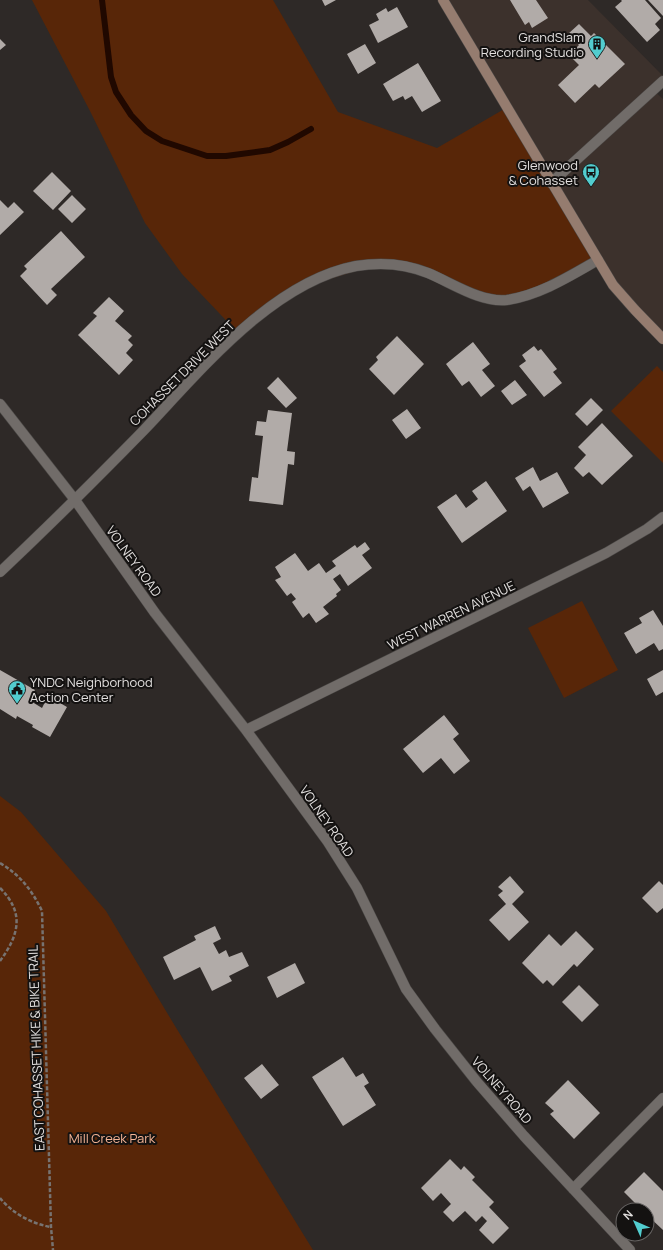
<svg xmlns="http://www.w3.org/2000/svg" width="663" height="1250" font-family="Manrope,sans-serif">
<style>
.built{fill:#3c312c}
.green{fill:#582608}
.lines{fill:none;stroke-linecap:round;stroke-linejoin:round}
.stream{stroke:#200800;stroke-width:6}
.building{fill:#b1aba8}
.street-casing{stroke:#4b4846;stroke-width:11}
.secondary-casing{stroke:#4b4846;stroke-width:11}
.path{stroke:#777371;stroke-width:2.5;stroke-dasharray:4 2;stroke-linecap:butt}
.street{stroke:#716c69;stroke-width:10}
.secondary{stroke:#957c6f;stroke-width:10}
.labels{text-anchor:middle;stroke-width:4;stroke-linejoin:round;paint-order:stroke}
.poi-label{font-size:13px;fill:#e3e0df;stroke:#141211;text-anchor:end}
.street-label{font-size:13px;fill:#e3e0df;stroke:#141211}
.park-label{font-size:13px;fill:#f6b596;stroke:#141211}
</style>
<rect width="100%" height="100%" fill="#2e2927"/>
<path class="built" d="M443,0H588L663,76L653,90L663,99V339L613,285Z"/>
<path class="green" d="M32,0H273L338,112L437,148L506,108L598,260L540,290L491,299L427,273L379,264L300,288L239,334L182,274L145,223L90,111Z
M657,366L663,372V463L611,411Z
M582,601L618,670L564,698L528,628Z
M0,796L21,812L106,911L175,1026L313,1250H0Z"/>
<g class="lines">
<path class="stream" d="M102,0L111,77L116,92L131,115L146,131L162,141L207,156H226L270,150L288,142L311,129"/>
</g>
<path class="building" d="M322,0H336L325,6Z
M510,0H536L548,18L532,28L529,22L525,25Z
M621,0H645L661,18L655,24L660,30L647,42L615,7L622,1Z
M648,0H663V16Z
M397,7L408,27L378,43L369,25L379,20L376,14L386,8L388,12Z
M579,24L591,36L594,33L625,64L599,88L595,84L575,103L558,85L579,65L569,55L579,45L568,34Z
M0,39L6,45L0,50Z
M365,44L376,63L358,74L347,54Z
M418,63L441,101L422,112L412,96L405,100L403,96L393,101L383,84Z
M52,172L71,191L53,210L33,191Z
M72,195L86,209L72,223L58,209Z
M0,200L8,208L14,202L24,212L0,235Z
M61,231L85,257L51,289L57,295L47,305L20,276L27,269L24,266Z
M109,297L124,311L115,321L132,336L128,340L133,345L126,353L133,360L119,375L78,335L97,316L93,313Z
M397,336L424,364L394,395L369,369L378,360L376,357Z
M473,342L490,364L482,370L495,386L481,397L469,381L462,386L446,364Z
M534,346L538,351L541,349L557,369L553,372L562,383L544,397L519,366L526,361L522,355Z
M278,377L297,398L286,408L267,388Z
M515,380L527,395L512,405L501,391Z
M591,398L603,410L587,426L575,414Z
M407,409L421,428L406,439L392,420Z
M268,410L292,413L287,451L295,452L294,465L288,464L283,505L249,501L252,477L258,478L263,436L255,435L257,421L266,422Z
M602,423L633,456L602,485L589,472L583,477L574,468L586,455L578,447Z
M533,467L540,481L557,472L569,493L543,508L530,486L523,491L515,478Z
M486,481L507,511L462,543L437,507L456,494L466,508L478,499L472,491Z
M365,542L370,549L362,555L372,568L348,586L340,574L333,579L341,590L336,594L337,596L323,607L329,614L316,623L309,613L303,618L292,602L296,599L291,593L287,596L275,580L281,577L275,567L295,553L308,571L319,563L326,573L336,566L332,561L355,545L357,548Z
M653,610L663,626V649L659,651L654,643L636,654L624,633L642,623L639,618Z
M0,670L35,690L29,700L42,708L48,696L67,707L50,737L32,727L33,725L17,716L16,719L0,709Z
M663,670V692L656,696L647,679Z
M444,715L459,734L453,739L470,761L454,774L441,758L423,773L403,749Z
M510,876L524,892L512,904L529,922L509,941L489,920L506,904L498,895L503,891L498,887Z
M659,881L663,885V908L657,913L642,898Z
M215,926L221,939L213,943L219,954L226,950L229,957L242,952L249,966L229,976L232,981L212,991L200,967L174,980L163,957L196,940L194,936Z
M576,931L594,949L577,967L574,964L553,986L547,980L543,984L522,963L549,934L561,946Z
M295,963L305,983L277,998L267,977Z
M579,985L599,1005L582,1022L562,1002Z
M343,1057L356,1077L363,1073L369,1083L364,1086L376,1105L343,1126L312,1077Z
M262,1064L279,1085L261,1099L244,1078Z
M568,1080L600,1113L574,1139L550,1114L554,1111L545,1103Z
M450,1159L461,1170L464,1166L475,1177L472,1180L494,1202L489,1207L509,1228L493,1244L479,1230L487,1221L482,1216L476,1222L465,1211L453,1222L443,1212L451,1204L441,1193L433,1201L421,1188Z
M644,1172L663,1191V1230L647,1215V1210H642L624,1192Z"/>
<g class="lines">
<g class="street-casing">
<path id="street" d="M551,183L663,81
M0,404L75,500L155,613L246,730L328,842L357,888L406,989L435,1029L477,1082L524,1136L630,1250
M0,572C49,526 97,478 144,430C200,371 272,282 356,266C380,262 406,264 428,273C452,283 481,303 507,300C540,295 570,276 598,260
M246,730L606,553L647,529L663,517
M573,1189L663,1098"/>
</g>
<g class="secondary-casing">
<path id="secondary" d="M443,0L613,285L635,310L663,339"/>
</g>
<path class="path" d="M0,863C20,875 32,890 42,911L51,1227L53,1250
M0,888C25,913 19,935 0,961
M0,1198C12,1213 32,1224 51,1227"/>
<use href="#street" class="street"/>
<use href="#secondary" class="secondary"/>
</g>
<defs>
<g id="building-pin" transform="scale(0.9)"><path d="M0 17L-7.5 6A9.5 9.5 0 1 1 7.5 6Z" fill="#52cdcf" stroke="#141211"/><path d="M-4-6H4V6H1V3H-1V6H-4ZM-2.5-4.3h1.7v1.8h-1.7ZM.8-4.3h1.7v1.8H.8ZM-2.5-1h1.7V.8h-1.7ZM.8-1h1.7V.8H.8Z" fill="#111"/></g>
<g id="bus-pin" transform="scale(0.9)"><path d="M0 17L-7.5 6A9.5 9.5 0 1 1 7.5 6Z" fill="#52cdcf" stroke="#141211"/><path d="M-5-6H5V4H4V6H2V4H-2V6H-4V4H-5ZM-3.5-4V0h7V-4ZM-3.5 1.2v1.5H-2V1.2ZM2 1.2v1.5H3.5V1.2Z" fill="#111"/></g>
<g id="civic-pin" transform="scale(0.9)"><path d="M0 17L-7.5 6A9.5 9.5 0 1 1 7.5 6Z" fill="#52cdcf" stroke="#141211"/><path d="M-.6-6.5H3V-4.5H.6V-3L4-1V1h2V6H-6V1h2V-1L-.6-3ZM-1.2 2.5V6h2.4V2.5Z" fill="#111"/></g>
</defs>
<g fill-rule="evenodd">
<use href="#building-pin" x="597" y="44"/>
<use href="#bus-pin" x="591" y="172"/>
<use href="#civic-pin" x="17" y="689"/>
</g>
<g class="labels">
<g class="poi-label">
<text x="584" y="42">GrandSlam<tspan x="584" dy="15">Recording Studio</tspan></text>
<text x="578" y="170">Glenwood<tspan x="578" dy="15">&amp; Cohasset</tspan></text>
<text x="30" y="687" text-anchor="start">YNDC Neighborhood<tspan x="30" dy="15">Action Center</tspan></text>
</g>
<g class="street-label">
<text transform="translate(182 373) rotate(-45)" y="5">COHASSET DRIVE WEST</text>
<text transform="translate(134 561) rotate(54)" y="5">VOLNEY ROAD</text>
<text transform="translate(451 615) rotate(-26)" y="5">WEST WARREN AVENUE</text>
<text transform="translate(327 821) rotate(55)" y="5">VOLNEY ROAD</text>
<text transform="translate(36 1048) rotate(-92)" y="5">EAST COHASSET HIKE &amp; BIKE TRAIL</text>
<text transform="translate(502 1090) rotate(49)" y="5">VOLNEY ROAD</text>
</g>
<g class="park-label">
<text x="112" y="1143">Mill Creek Park</text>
</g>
</g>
<g transform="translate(635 1222) rotate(315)"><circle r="19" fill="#141211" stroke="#676463"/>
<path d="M0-3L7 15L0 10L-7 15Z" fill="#52cdcf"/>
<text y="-6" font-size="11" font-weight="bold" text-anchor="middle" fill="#e3e0df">N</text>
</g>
</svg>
